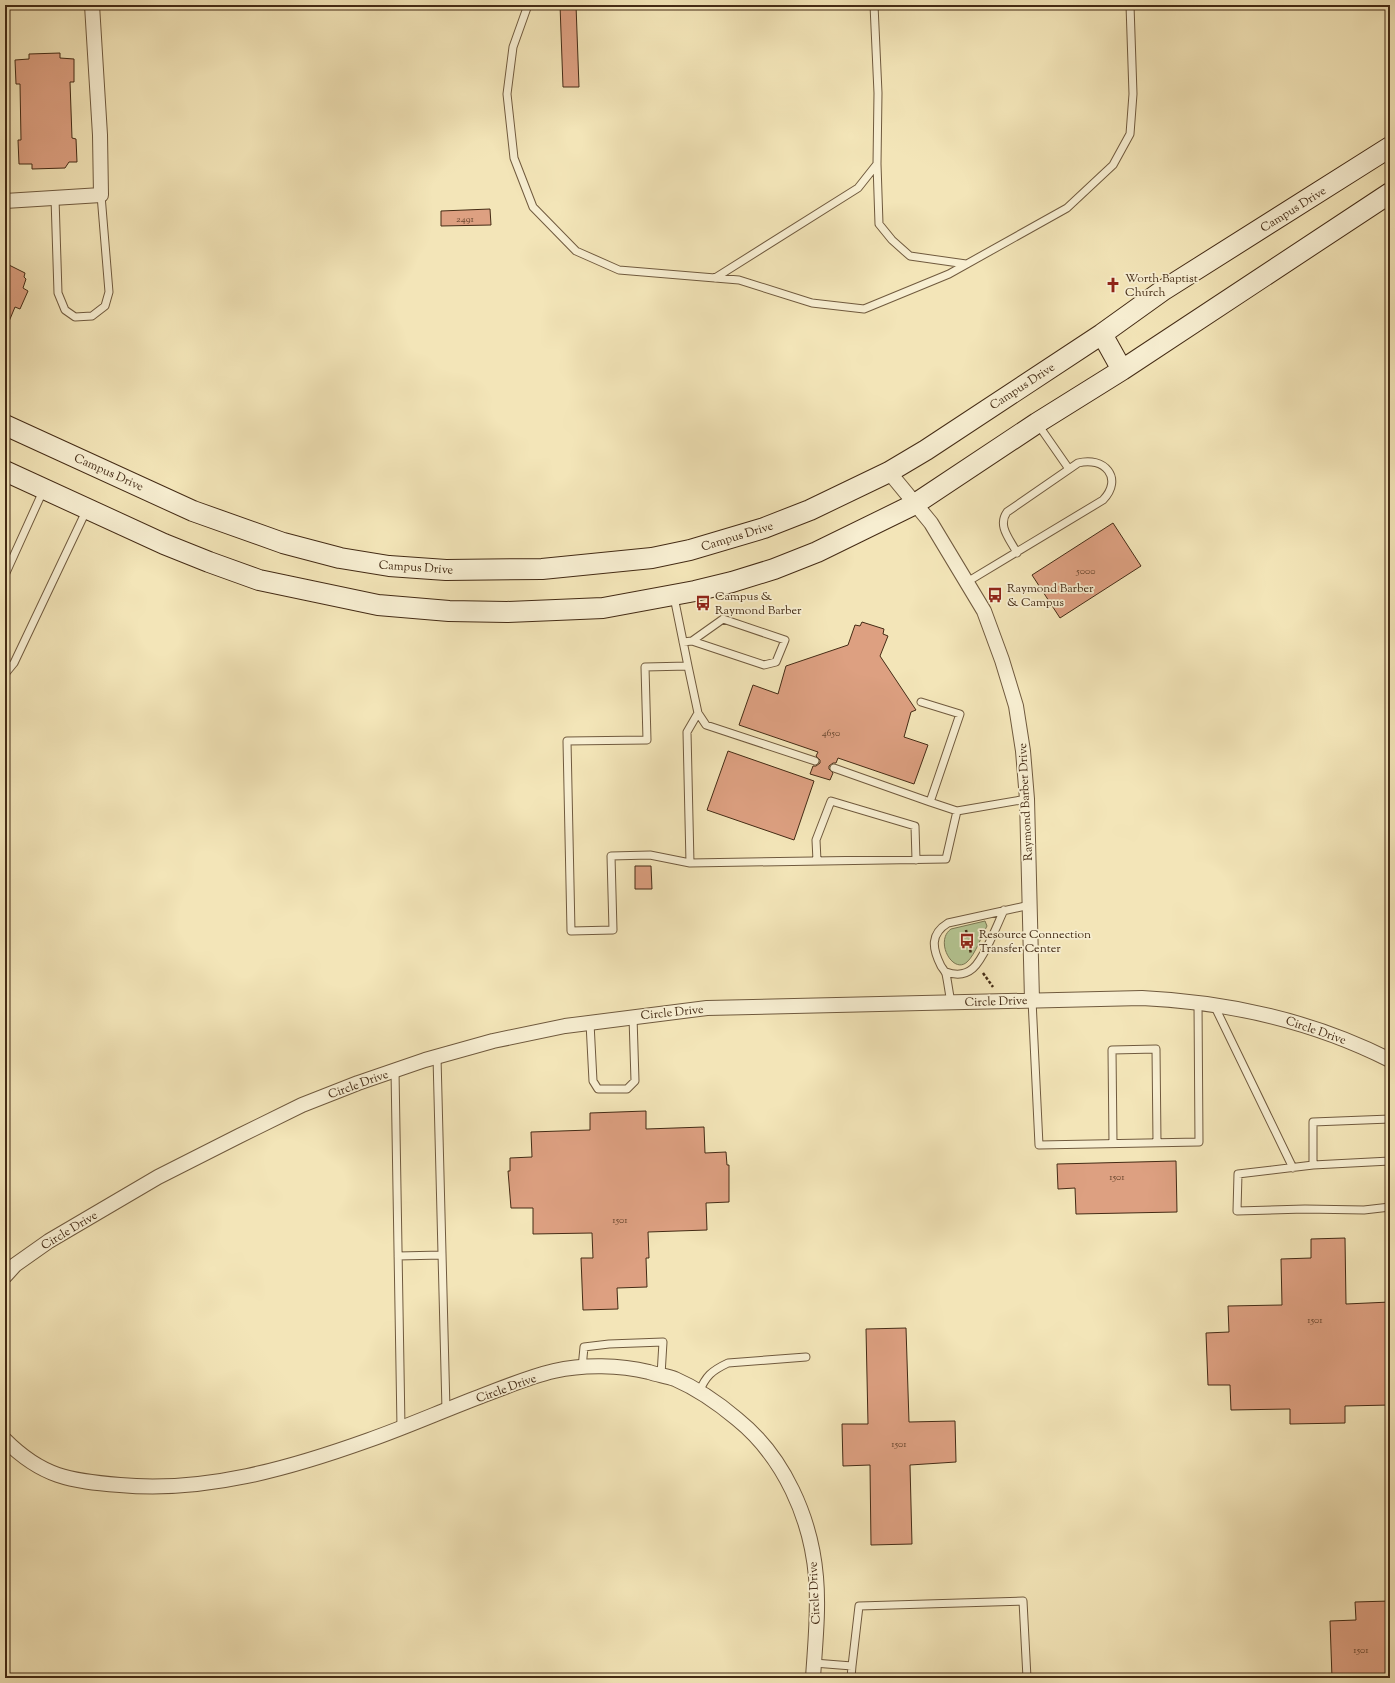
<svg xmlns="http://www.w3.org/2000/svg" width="1395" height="1683" font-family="'Sorts Mill Goudy',serif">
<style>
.green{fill:#b5c693;stroke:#7c7854}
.building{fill:#dda081;stroke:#442b15}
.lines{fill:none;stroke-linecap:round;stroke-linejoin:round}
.service-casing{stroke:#705a3e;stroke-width:9}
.minor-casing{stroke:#705a3e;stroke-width:16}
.secondary-casing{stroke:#442b15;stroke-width:22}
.path{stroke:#442b15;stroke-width:2.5;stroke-dasharray:3 2;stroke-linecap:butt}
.service{stroke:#f7eed1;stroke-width:7}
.minor{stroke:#f7eed1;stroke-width:14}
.secondary{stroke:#f7eed1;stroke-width:20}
.labels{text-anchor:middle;stroke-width:3.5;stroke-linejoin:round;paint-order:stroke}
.number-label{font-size:10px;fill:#6a4830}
.street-label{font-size:12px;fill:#442b15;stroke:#f7eed1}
.poi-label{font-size:12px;fill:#442b15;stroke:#f7eed1;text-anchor:start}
</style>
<rect width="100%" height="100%" fill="#f3e5b8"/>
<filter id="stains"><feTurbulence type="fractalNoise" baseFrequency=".005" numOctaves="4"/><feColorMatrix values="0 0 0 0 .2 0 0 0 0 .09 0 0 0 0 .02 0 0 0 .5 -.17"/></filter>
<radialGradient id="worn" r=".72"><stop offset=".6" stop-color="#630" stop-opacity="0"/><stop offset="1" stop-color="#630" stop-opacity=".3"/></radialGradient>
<path class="green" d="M985,921L987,926C982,935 975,955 967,962C953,975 934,941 951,929Z"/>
<path class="building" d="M560,5H576L579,87H563Z
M60,53V58L74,59V82H70L72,138L76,139L77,162H69L65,168L32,169V164H19L18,140H21L20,84H16L15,60L29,59V54Z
M490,209L491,225L441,226V211Z
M5,263L25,273L24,277L26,279L23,288L28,291L20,309L15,307L5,331Z
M1113,523L1141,566L1060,618L1032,575Z
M862,622L884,629L883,634L888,636L880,656L916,710L911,712L904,737L928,745L914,784L838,758L836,763H833L829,766V769L833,773L830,780L810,774L813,766H816L820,763V760L816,756L818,752L739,725L753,685L778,694L786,666L848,645L855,625L860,626Z
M728,751L814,781L794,840L707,810Z
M635,866H651L652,889H635Z
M646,1111V1129L704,1127L705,1153L726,1152L727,1165H729V1202L706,1203L707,1230L648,1232L649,1258H646L647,1287L617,1288L618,1309L583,1310L581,1258H593L592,1233L533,1234V1208H511L508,1171H510V1158L532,1157L531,1132L590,1130V1113Z
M1176,1161L1177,1212L1076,1214L1075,1188L1058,1189L1057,1164Z
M1345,1238L1346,1304L1390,1302V1405L1345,1406V1423L1290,1424V1409L1231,1410L1230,1385H1208L1206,1333L1229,1332L1228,1306L1282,1305L1281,1259L1311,1258V1239Z
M906,1328L909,1422L955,1421L956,1462L910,1465L912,1544L871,1545L870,1465L843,1466L842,1424H868L866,1329Z
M1390,1601V1678H1332L1330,1621L1356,1620L1355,1602Z"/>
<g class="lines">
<g class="service-casing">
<path id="service" d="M528,5L513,47L507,94L514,158L533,207L576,251L619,270L739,280L812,303L864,309L949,274L1067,208L1113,165L1130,134L1133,94L1130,5
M877,164L879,224L892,240L910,256L966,264
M55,198L58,293L65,310L75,317L92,316L105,306L109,292L101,195
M715,278L858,188L877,164L878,93L874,5
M1037,423L1069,469
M5,575L43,491
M967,582L1103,500C1124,478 1104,456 1078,463L1007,512C997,526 1010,539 1017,553
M674,597L688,666L645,667L647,740L567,741L571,931L613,930L611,856L650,855L690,863L946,859L957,811
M683,642L692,641L764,665L776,662L785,640L723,619L692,641
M688,666L698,713L687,732L690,863
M5,674L14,663L87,509
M921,702L960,714L930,802L957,811L1027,799
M698,713L706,725L815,761
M834,768L930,802
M817,861L816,840L831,801L915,826L916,860
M946,972C972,981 980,961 990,941C995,931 999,921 1004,910
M1032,1000L1039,1145L1199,1142L1198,1003
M951,1002C949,993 948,983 946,974C945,971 943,969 941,966C932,948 930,934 948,923L1030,905
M1214,1005L1293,1168
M590,1023L593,1081L598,1089H627L635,1081L633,1017
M437,1057L446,1410
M395,1071L401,1427
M1390,1119L1313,1122V1165L1238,1174L1237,1211L1305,1209L1364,1210L1390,1207
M1113,1143L1112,1050L1156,1049L1157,1142
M1313,1165L1390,1161
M398,1256L442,1255
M582,1368L584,1347L609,1344L663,1342L661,1375
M699,1392C706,1376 711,1371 728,1363L806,1357
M814,1663L852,1666L851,1678
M852,1666L859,1606L1023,1601L1027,1678"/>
</g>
<g class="minor-casing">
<path id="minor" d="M5,201L101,195L100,135L92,5
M889,472L931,523L984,611L1002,660L1016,706L1023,751L1027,799L1032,1000
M5,1276L15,1265L49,1241L158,1177L239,1136L302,1105L358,1083L425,1060L493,1041L565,1026L707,1008L1142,998C1227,1002 1313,1021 1390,1060
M5,1440C42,1477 70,1481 120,1485C205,1493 291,1468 369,1440C406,1427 442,1411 479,1397C503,1388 528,1377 554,1371C584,1364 620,1365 649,1372C658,1375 667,1376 675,1379C698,1389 718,1403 737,1419C784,1457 811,1518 816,1577C819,1610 815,1645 813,1678"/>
</g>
<g class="secondary-casing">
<path id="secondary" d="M1102,334L1122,370
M5,425L193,511L283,543L340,558L389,566L446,570L542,569L652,558L690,550L764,528L810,510L889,472L926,450L1102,334L1162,291L1390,147
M5,471L164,544L209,562L259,580L378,605L449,611L507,612L556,610L603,608L695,591L732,582L774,569L817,552L915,504L1037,423L1122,370L1390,193"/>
</g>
<path class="path" d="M966,930L971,954
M983,973L993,987"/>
<use href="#service" class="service"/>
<use href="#minor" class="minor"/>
<use href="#secondary" class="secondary"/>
</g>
<defs>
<g id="church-bare" transform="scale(1.2)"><path d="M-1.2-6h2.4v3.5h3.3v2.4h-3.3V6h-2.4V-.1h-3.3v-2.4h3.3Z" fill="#8f2418" stroke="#f7eed1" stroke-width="2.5" paint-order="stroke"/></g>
<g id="bus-bare" transform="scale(1.2)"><path d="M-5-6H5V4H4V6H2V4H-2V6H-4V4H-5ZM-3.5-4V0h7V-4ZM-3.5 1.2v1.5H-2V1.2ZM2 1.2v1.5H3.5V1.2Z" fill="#8f2418" stroke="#f7eed1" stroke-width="2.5" paint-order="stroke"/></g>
</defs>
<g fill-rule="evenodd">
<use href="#church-bare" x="1113" y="285"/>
<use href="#bus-bare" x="995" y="595"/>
<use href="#bus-bare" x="703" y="603"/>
<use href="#bus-bare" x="967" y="941"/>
</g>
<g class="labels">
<g class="number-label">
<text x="465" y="222">2491</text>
<text x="1086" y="574">5000</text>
<text x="831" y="736">4650</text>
<text x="1117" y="1180">1501</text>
<text x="620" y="1223">1501</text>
<text x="1315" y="1323">1501</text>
<text x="899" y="1447">1501</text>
<text x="1361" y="1653">1501</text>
</g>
<g class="street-label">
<text transform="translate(1293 209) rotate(-32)" y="4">Campus Drive</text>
<text transform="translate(1022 386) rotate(-33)" y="4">Campus Drive</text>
<text transform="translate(109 472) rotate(24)" y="4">Campus Drive</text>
<text transform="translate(737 536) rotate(-17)" y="4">Campus Drive</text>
<text transform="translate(416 567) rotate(4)" y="4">Campus Drive</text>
<text transform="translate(1025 802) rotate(-93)" y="4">Raymond Barber Drive</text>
<text transform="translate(996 1001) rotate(-2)" y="4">Circle Drive</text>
<text transform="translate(672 1012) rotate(-6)" y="4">Circle Drive</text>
<text transform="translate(1316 1030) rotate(19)" y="4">Circle Drive</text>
<text transform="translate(358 1084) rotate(-20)" y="4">Circle Drive</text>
<text transform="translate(69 1230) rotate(-31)" y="4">Circle Drive</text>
<text transform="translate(506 1388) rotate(-20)" y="4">Circle Drive</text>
<text transform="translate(814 1593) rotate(-93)" y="4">Circle Drive</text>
</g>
<g class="poi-label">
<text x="1125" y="282">Worth Baptist<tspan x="1125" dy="14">Church</tspan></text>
<text x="1007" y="592">Raymond Barber<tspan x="1007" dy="14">&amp; Campus</tspan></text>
<text x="715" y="600">Campus &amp;<tspan x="715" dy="14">Raymond Barber</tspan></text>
<text x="979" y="938">Resource Connection<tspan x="979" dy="14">Transfer Center</tspan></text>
</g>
</g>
<rect width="1395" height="1683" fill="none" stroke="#f3e5b8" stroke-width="20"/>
<rect x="6" y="6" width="1383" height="1671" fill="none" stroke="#442b15" stroke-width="2"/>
<rect x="10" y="10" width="1375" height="1663" fill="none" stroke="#442b15"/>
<rect width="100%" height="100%" filter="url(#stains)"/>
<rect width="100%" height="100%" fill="url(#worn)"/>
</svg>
